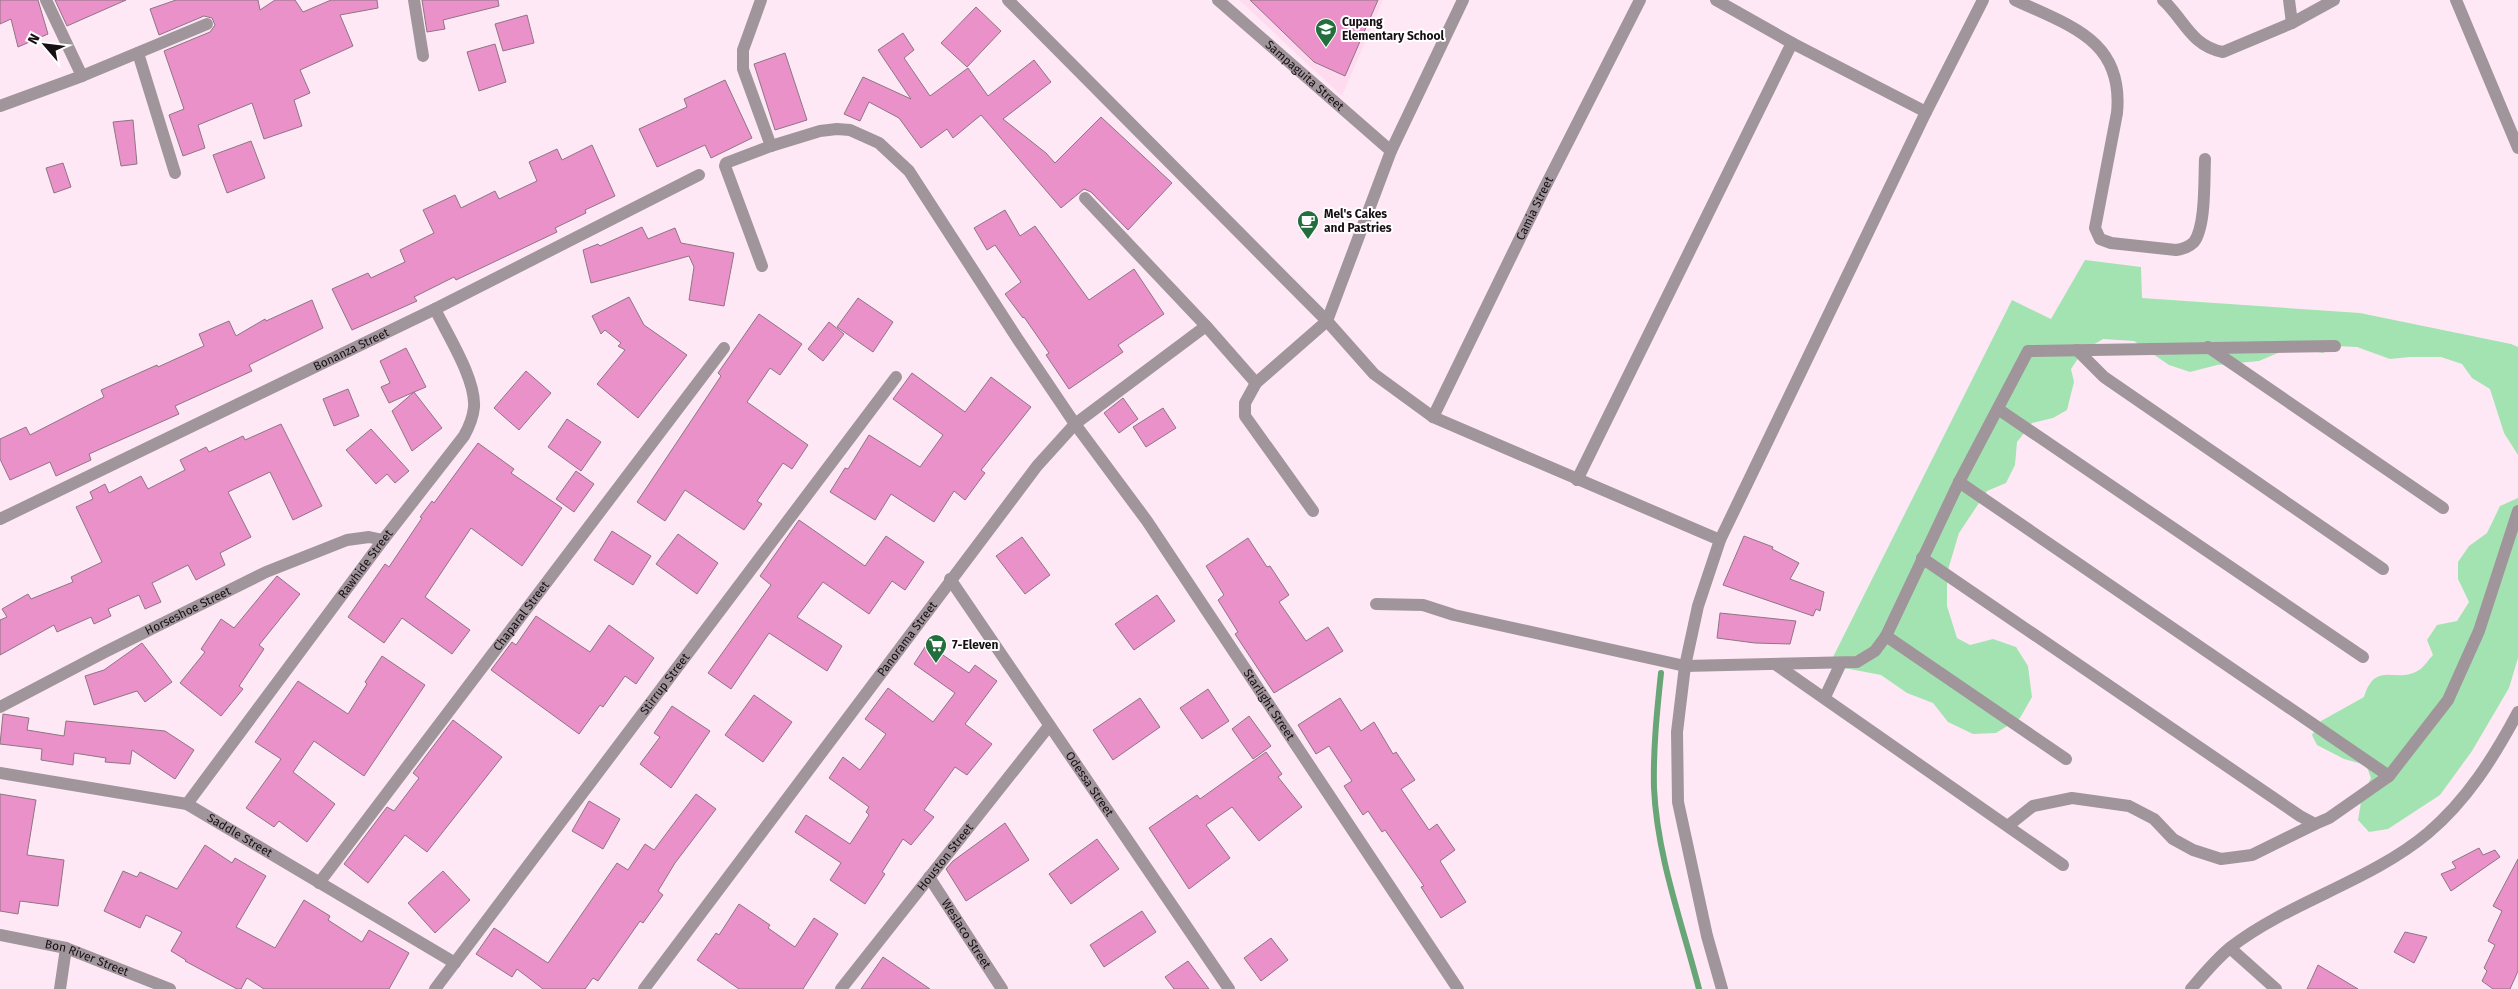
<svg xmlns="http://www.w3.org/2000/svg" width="2518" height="989" font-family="'Fira Sans',sans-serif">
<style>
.built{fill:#fedbef}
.green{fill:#a3e3b2}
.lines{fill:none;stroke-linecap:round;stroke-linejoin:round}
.stream{stroke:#68a577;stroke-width:6}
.building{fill:#eb91c9;stroke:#8e7583}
.minor{stroke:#a1959c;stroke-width:12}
.labels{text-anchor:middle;stroke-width:4;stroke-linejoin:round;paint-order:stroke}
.poi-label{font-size:12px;font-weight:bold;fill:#180f14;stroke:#fff;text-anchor:start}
.street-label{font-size:12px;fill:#180f14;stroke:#fff}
</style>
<rect width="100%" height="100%" fill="#ffe8f5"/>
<path class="built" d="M1239,0H1383L1342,96Z"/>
<path class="green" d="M2085,260L2141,267L2142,298L2360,313L2511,344L2518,347V455L2504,433L2490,389L2472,378L2462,364L2441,357H2410L2390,359L2357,347L2335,346L2323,353L2292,347L2259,361L2217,365L2190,372L2169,365L2134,341L2103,339L2083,351L2071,369L2074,382L2067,410L2053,418L2032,423L2017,442L2015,465L2006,483L1987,491L1959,533L1947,573V606L1957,638L1970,645L1993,639L2016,647L2028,666L2032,697L2020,718L1996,733L1973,734L1948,722L1933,703L1907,693L1881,675L1829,665L2012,300L2051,319Z
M2518,498V658L2509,688L2472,751L2440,795L2388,829L2369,832L2358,820L2362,796L2371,778L2366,765L2344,759L2317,745L2312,735L2321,721L2364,697C2376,659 2396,685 2419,670C2424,667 2429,659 2433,655L2427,640L2437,625L2457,621L2469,602L2458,579V562L2469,546L2487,533L2500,506Z"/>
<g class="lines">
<path class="stream" d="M1661,673C1657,711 1653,749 1654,788C1657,856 1682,923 1699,989"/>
</g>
<path class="building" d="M0,0H38L48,34L18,47L11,19L0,24Z
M55,0H126L67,26Z
M176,0H258L260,10L275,0H295L303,12L331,0H377L378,8L340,15L353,46L300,70L310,93L294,100L302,126L264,139L252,103L198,125L205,148L183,156L169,115L184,109L164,51L210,32L215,25L212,18L204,16L159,35L150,9Z
M422,0H498L499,6L443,20L445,29L427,32Z
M1250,0H1378L1345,76L1314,62Z
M976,7L1001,31L967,67L941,43Z
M527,15L534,43L503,51L495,24Z
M903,33L914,50L904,58L930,96L968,68L988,96L1034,60L1051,82L1003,119L1046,153L1055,163L1101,117L1172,183L1128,230L1091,192L1084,189L1061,208L981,115L953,138L947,129L921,148L899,118L869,102L860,121L844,114L863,77L911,99L878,50Z
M495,44L506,82L479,91L467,52Z
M785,53L807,120L775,130L754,64Z
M725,80L752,138L711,158L705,145L657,167L639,129L687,107L684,99Z
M133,120L137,164L121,166L113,122Z
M251,141L265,178L227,193L213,155Z
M592,145L615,196L585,210L586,213L555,228L557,232L456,280L454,277L414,297L417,301L352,330L332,289L368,273L371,278L405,262L400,250L434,233L423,210L455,195L461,208L495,191L499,199L537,181L529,162L557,149L562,160Z
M63,163L71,187L54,193L46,168Z
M1005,210L1020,236L1035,226L1089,300L1134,269L1164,314L1118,345L1123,352L1069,389L1046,355L1049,353L1024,317L1023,318L1005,294L1021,282L995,245L987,250L974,228Z
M642,227L648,239L675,228L681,243L734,253L724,306L689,300L694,267L689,256L591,283L583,250L598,244L600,246Z
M629,297L644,325L687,355L638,418L597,384L625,350L618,346L621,343L605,330L601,334L592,316Z
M858,298L893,322L873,352L837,327Z
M312,300L323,328L249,365L252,371L175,406L179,414L89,454L91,460L56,476L50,462L10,480L0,459V439L26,427L30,435L104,397L101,390L157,365L158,367L204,346L199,334L229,321L236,336L265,319L266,321Z
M759,314L802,344L780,375L770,368L747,402L808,445L792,469L783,463L757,501L762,504L744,530L685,490L665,521L637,502L721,376L718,373Z
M829,322L844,334L823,361L808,349Z
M406,348L426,387L414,392L442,428L412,451L392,411L414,392L389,403L381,387L390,383L380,361Z
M526,371L551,393L519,430L494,408Z
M912,373L965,412L991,377L1031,407L981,470L985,473L965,500L954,491L934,522L891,494L875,520L830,492L845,468L848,469L869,435L920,467L943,435L893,399Z
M348,389L359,416L334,426L323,399Z
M1123,398L1138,419L1119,433L1104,413Z
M1163,408L1176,428L1146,447L1133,427Z
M567,419L601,442L581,471L548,447Z
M281,424L322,506L293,520L270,472L228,492L251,537L220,553L225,565L196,580L188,565L152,583L161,602L145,609L139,595L108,609L111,616L94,624L91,617L57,632L54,625L0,655V620L7,617L2,609L28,594L31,599L73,582L71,577L102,562L76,507L93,499L90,492L105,484L109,493L141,476L148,489L185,470L180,460L206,447L209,452L243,436L245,440Z
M371,429L409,471L395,483L387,474L376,484L346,450Z
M478,443L514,469L511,473L562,508L522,566L471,528L425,597L470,630L452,654L402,618L384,643L348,617L385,564L389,567L422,518L420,517L432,501L434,503Z
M576,471L594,484L574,512L556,499Z
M799,520L865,566L886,536L924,562L905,590L892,581L869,614L823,582L797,617L842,646L827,671L769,633L731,689L708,673L771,585L760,576Z
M612,531L651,556L633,585L594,560Z
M678,534L718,563L697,594L656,564Z
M1744,536L1773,547L1772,549L1799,563L1790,579L1824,592L1820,611L1816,609L1813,616L1723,585Z
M1022,537L1050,575L1025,594L996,556Z
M1248,538L1267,567L1270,566L1289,595L1279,602L1306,641L1328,627L1343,651L1274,693L1235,634L1238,632L1218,600L1224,595L1206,566Z
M277,576L300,594L259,645L264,649L239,686L243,689L221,716L180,683L205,652L201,649L221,619L234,628Z
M1157,595L1175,621L1134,650L1115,624Z
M1720,613L1796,621L1790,644L1755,643L1717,638Z
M536,616L590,652L609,625L654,658L636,684L625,676L603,707L600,705L579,734L491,670L512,642L516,645Z
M142,643L172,682L145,702L137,691L94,705L85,676L104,670Z
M927,644L969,673L975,665L997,681L965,724L992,744L967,775L955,767L924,810L934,817L911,845L903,839L882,872L885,874L865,904L830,880L841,863L795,832L806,815L850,844L869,815L866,812L869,807L829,778L843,757L860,770L886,734L865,719L888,688L933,722L955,693L914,664Z
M382,656L425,685L364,776L314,741L293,772L335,804L307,842L279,821L274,827L246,808L281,759L255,742L298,681L348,714L367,684L365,682Z
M1208,689L1229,721L1202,739L1180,708Z
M754,695L792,722L763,762L725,735Z
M1140,698L1160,727L1113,760L1093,730Z
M1340,698L1361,731L1374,722L1393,754L1396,752L1415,780L1401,789L1429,830L1437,824L1455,850L1440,861L1466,902L1441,918L1421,887L1424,886L1385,830L1382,832L1368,811L1363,815L1344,786L1352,781L1329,746L1316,754L1298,725Z
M672,706L710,731L671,788L640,764L660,737L654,733Z
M3,714L29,718L27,730L64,736L66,721L165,731L194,750L175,779L132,750L130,764L105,762L106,758L74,753L73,765L41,760L42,749L0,744Z
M1249,716L1271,746L1253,759L1232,729Z
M453,720L502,757L427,852L405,835L368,883L344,864L387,807L394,811L419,778L413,773Z
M1266,752L1282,774L1278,777L1302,807L1259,841L1232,807L1206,825L1230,858L1189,889L1149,828L1197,795L1200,799Z
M0,794L36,800L27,855L64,860L58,906L20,901L18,914L0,911Z
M696,794L716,809L675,863L658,891L663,895L643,923L640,921L598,981L593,978L585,989H543L517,969L512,977L476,954L494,928L548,963L617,863L628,870L645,844L654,850Z
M589,801L620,819L603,849L572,831Z
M1005,823L1029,860L966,901L946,869L953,861Z
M1097,839L1119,869L1071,904L1049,874Z
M205,845L232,863L235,858L266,876L236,927L275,948L304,900L330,916L328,920L362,942L369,930L409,953L389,989H264L247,978L241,989H237L185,961L186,960L171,951L182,932L146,915L140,928L104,911L123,871L137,877L140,872L177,889Z
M2479,848L2483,855L2495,850L2500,857L2451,891L2441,874L2456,868L2452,862Z
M2518,859V971L2510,989H2493L2482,981L2487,971L2484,968L2495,945L2488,941L2502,911L2493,906Z
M443,871L470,900L435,933L408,903Z
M739,904L770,925L768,928L795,947L814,918L838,934L803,989H739L697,960L716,933L719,935Z
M1142,911L1156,932L1104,967L1090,945Z
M2405,932L2427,937L2414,963L2394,952Z
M1271,938L1288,960L1261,981L1244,958Z
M883,957L930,989H861Z
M1188,961L1209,989H1174L1165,977Z
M2318,965L2358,989H2307Z"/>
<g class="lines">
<g class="minor">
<path d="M414,0L423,56"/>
<path d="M761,0L743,50V69L771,146"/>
<path d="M1008,0L1327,321L1374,374L1433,417L1720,540"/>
<path id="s1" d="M1218,0L1391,151"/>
<path d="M1716,0L1792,43L1926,112"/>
<path d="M2015,0C2070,26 2124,40 2117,113L2095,228L2100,239L2111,243L2176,250C2183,249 2189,247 2194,242C2206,226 2204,179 2205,159"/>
<path d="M2163,0C2184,19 2191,46 2223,52L2292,23L2334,0"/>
<path d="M2289,0L2292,23"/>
<path d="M2456,0L2518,148"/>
<path d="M138,53L175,173"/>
<path d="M82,76L207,24"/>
<path d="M0,106L82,76L46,0"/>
<path d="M1085,198L1206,326L1256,383"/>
<path id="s2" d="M762,266L725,166L726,163L771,146L820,131L837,129L850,130L879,143L909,171L1017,338L1075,424L1147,521L1458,989"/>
<path d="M2208,347L2443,508"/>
<path d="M2077,350L2104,377L2383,569"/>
<path d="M1998,409L2363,657"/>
<path id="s3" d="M1433,417L1544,189L1640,0"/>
<path d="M1577,480L1792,43"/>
<path d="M1313,511L1245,416V403L1256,383L1327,321L1391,151L1463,0"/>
<path id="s4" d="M0,519L435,309L699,175"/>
<path d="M1922,558L2300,816L2315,824L2329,818L2389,776L1959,482"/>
<path id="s5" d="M950,579L1229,989"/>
<path d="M1376,604L1423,605L1454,615L1685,666L1857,662L1875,651L1886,636L1959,482L2028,351L2335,346"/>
<path d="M1886,636L2066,759"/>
<path d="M1775,664L2063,865"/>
<path d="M1825,697L1841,663"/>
<path id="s6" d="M0,707L105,652L266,572L347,540L369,537L383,540"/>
<path id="s7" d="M0,773L187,804L455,963"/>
<path d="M2389,776L2448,700L2479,631L2518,511"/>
<path id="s8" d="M187,804L383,540L464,436C469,427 473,418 474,407C476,379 447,334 435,309"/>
<path d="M2009,825L2033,806L2072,798L2129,806L2154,819L2173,839L2193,850L2221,859L2252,855L2315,824"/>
<path id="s9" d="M929,877L1002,989"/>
<path id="s10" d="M319,883L724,348"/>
<path id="s11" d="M0,935L66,948L170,989"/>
<path d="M2230,948L2276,989"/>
<path d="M60,989L66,948"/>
<path id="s12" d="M435,989L896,377"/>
<path id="s13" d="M644,989L1037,466L1075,424L1206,326"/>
<path id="s14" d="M841,989L1049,726"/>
<path d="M1722,989L1707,936L1678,802L1677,732L1685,666L1698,606L1720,540L1926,112L1983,0"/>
<path d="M2191,989C2203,975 2216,959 2231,947C2289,902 2371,881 2428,833C2467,800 2494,757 2518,712"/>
</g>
</g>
<defs>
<g id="school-pin" transform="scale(1.125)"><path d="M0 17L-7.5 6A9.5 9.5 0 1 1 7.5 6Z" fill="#226e3d" stroke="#fff"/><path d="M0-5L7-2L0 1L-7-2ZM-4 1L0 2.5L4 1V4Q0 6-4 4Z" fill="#fff"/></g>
<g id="cafe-pin" transform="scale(1.125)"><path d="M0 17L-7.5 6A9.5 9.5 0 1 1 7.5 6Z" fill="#226e3d" stroke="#fff"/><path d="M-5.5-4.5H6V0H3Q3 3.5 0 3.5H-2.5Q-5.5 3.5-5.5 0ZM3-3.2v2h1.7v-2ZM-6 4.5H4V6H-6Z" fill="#fff"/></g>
<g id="supermarket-pin" transform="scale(1.125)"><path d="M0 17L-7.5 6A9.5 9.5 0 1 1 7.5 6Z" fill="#226e3d" stroke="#fff"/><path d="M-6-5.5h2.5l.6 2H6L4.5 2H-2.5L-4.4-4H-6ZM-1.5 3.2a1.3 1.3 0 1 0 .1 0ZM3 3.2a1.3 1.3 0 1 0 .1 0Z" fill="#fff"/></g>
</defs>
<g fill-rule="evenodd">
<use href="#school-pin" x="1326" y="29"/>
<use href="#cafe-pin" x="1308" y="221"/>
<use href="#supermarket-pin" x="936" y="645"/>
</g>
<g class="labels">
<g class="poi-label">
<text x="1342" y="26">Cupang<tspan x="1342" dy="14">Elementary School</tspan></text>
<text x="1324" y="218">Mel's Cakes<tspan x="1324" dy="14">and Pastries</tspan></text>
<text x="952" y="649">7-Eleven</text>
</g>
<g class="street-label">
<text dy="4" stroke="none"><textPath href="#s1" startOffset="115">Sampaguita Street</textPath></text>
<text dy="4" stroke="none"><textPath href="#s3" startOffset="232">Camia Street</textPath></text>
<text dy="4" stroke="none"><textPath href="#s4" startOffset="390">Bonanza Street</textPath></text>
<text dy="4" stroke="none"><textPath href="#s8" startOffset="299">Rawhide Street</textPath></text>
<text dy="4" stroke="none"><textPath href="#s6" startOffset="211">Horseshoe Street</textPath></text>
<text dy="4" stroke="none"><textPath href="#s10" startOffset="335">Chaparal Street</textPath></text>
<text dy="4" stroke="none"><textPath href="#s13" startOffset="438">Panorama Street</textPath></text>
<text dy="4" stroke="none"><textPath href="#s12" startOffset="382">Stirrup Street</textPath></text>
<text dy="4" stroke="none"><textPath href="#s2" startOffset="956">Starlight Street</textPath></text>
<text dy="4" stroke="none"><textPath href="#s5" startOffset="248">Odessa Street</textPath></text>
<text dy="4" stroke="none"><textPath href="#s7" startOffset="251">Saddle Street</textPath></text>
<text dy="4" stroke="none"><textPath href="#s14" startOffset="168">Houston Street</textPath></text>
<text dy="4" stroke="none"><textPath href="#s9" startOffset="68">Weslaco Street</textPath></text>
<text dy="4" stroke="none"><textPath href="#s11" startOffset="90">Bon River Street</textPath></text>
</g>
</g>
<g transform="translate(45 45) rotate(298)" stroke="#ffffff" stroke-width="4" paint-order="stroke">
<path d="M0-4L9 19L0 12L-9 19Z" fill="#180f14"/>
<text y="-8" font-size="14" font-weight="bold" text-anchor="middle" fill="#180f14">N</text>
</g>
</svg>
